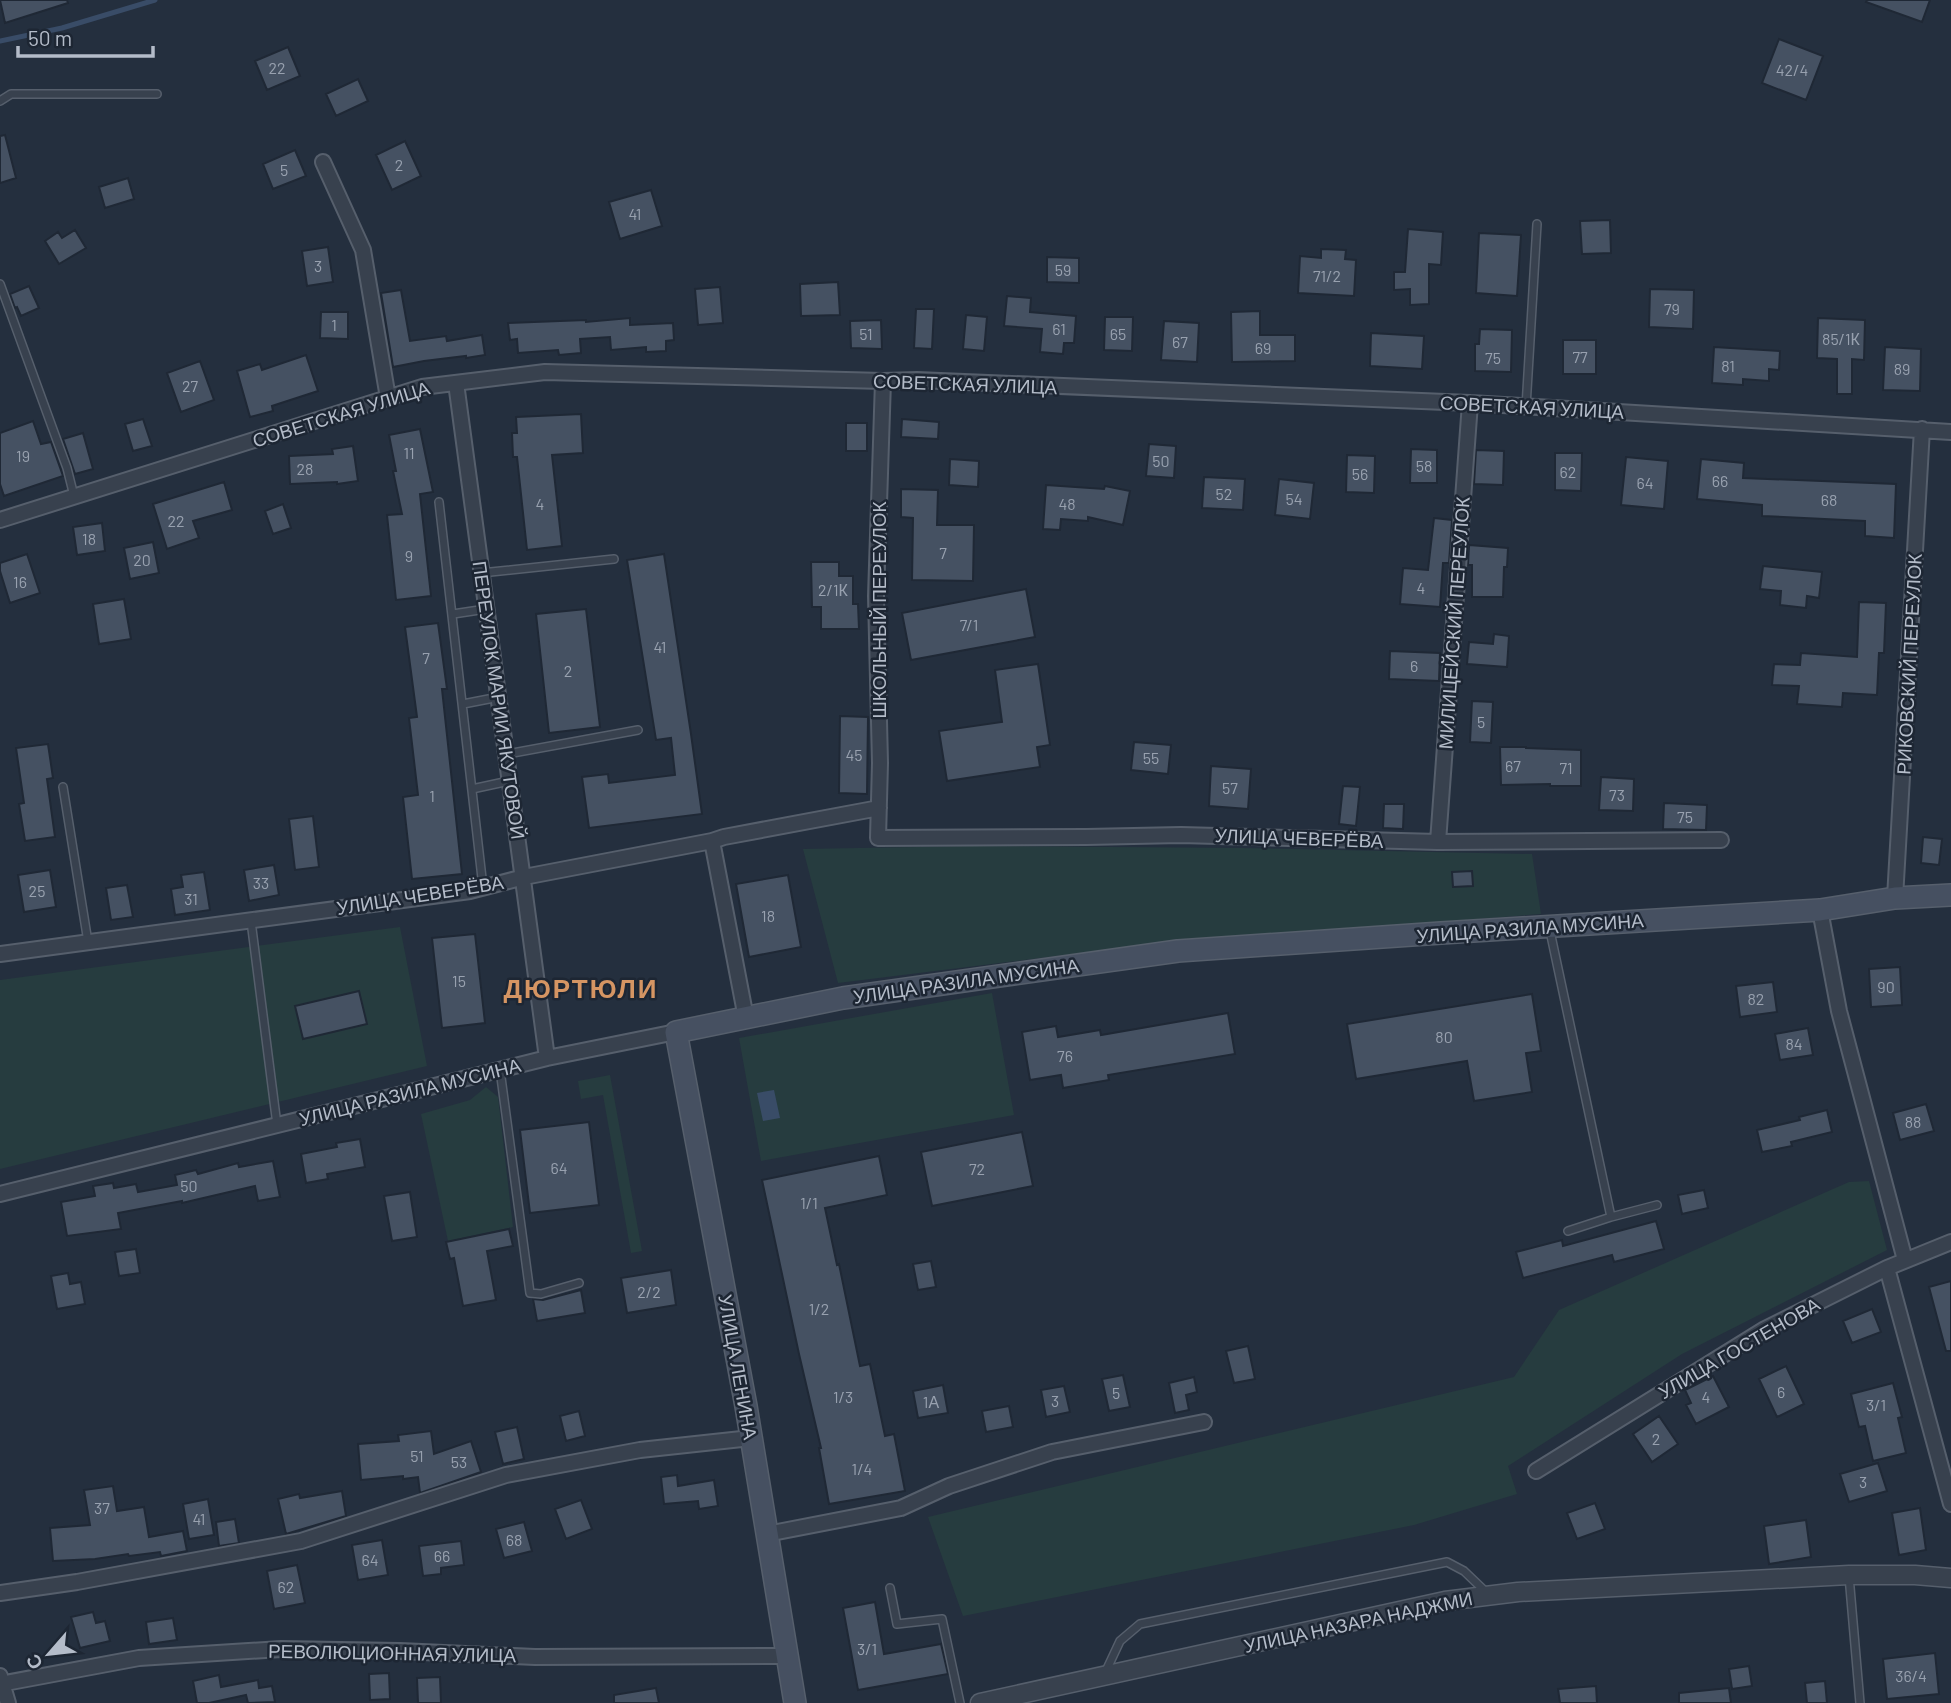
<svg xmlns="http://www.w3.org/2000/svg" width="1951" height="1703" font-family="Barlow,sans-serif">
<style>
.green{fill:#263c3f}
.water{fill:#394c67}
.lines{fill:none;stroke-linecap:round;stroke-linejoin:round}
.stream{stroke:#394c67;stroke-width:5}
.building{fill:#455162;stroke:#1f2835;stroke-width:2}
.service-casing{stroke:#565f6c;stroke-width:10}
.minor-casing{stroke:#565f6c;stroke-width:18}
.tertiary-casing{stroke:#565f6c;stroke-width:21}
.secondary-casing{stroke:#565f6c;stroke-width:24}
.service{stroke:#38414e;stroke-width:7}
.minor{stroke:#38414e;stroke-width:14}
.tertiary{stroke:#38414e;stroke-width:18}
.secondary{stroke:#465061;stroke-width:21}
.labels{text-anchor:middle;stroke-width:5;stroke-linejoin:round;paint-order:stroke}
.number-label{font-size:16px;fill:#98a1af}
.street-label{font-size:19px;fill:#b4bcc9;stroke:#1d2633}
.district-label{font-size:26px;font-weight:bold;letter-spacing:2px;fill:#d59563;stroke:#1d2633}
</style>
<rect width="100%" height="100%" fill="#242f3e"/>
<path class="green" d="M972,846L1242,848L1532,854L1541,914L1138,946L838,983L803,849Z
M400,927L427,1066L0,1169V980Z
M992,993L1014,1115L761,1161L739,1038Z
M610,1075L642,1251L631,1253L603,1095L581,1099L578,1081Z
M486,1087L498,1097L513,1227L448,1241L421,1114L470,1100Z
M1869,1181L1887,1250L1682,1354L1508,1466L1517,1494L1414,1525L963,1616L928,1517L1514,1377L1559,1310L1849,1182Z"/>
<path class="water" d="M774,1090L780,1118L763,1121L757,1093Z"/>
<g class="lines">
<path class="stream" d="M0,41L62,28L155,0"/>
</g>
<path class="building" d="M0,0H67L68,3L5,23Z
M1867,0H1930L1922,22L1866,2Z
M1779,39L1823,56L1806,100L1762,83Z
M288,47L300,76L267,90L255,61Z
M358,79L368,101L336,116L326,94Z
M5,135L16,178L0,183V136Z
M405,141L421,176L392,190L376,155Z
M295,150L306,176L273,189L263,164Z
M128,178L134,199L105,208L99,187Z
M651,190L662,226L620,239L609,202Z
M1610,220L1611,253L1582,254L1580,221Z
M1408,229L1443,232L1441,265L1429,264V304L1410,305V289L1394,290V272H1405Z
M75,230L86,248L59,264L45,241L58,232L62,238Z
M1479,233L1521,235L1517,296L1476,293Z
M328,247L333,282L307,286L302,251Z
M1321,249L1346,250L1345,259L1356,260L1354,296L1298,293L1300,256L1321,258Z
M1047,257L1079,258V283L1047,282Z
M838,282L840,315L801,316L800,284Z
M29,286L39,308L21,316L17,307L15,308L10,294Z
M720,287L723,323L698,325L695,289Z
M1650,289L1694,290L1693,329L1649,327Z
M401,290L410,341L446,336L447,341L482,335L485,355L466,358V356L424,361L393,367L381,293Z
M1007,296L1031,298L1030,312L1076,316L1074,343H1064L1063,354L1040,352L1042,329L1004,326Z
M916,309H934L932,349L914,348Z
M1260,311V335H1295V361L1232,362L1231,312Z
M321,312H348V339L320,338Z
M966,315L987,317L984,351L963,349Z
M1105,317H1133L1132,351L1104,350Z
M630,318V325L673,323L674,340L666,341V351L646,352V347L611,350L610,337L580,339L581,353L559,355L558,350L518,353L517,339L510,340L508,323L586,320V322Z
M1818,318L1865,320L1864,360L1852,359V394H1837V359L1817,358Z
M881,320L882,349L851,348L850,321Z
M1164,321L1199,323L1197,362L1161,360Z
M1480,329L1512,330L1511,372L1475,371V344H1479Z
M1371,333L1424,336L1422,369L1370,366Z
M1563,340H1596V374H1563Z
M1714,347L1780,351L1779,370L1769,369V381L1743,379V385L1712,383Z
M1885,347L1921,349L1920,391L1883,390Z
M306,355L318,391L272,406L273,411L250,417L237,371L260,364L262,370Z
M200,361L214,400L181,412L167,373Z
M581,414L583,453L552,455L562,546L527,550L517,457H513L512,433H517L516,417Z
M143,419L152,446L133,451L125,424Z
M902,419L939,422L938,439L901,437Z
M33,421L41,444L51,442L63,476L4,496L0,484V433Z
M846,423H867V451H846Z
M420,429L433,492L420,494L431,596L396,600L387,515L402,514L393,471H396L389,435Z
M83,433L93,469L75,474L63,439Z
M1149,444L1176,446L1174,478L1146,476Z
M353,446L358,481L337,484V482L290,484L289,456L333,454L332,449Z
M1411,449L1437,450V483H1410Z
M1476,450L1504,451L1503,485L1474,484Z
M1555,453H1582L1581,491L1555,490Z
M1347,455L1375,456L1374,493L1346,492Z
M1626,457L1668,461L1664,509L1621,505Z
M950,459L979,461L978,487L949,485Z
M1701,459L1744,463L1743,478L1896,484L1894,538L1865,536V521L1762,516V505L1697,499Z
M1204,477L1245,479L1243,510L1202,508Z
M1279,479L1314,483L1310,519L1275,515Z
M224,482L232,510L193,521L199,538L167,549L153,504Z
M1046,485L1104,489L1105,486L1130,491L1123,525L1088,517V521L1061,519L1060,530L1043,529Z
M901,489L938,490L937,525H974L973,581L912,580L913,518L901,517Z
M283,504L291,528L273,534L265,511Z
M1434,518L1452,520L1449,563H1443L1440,607L1400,604L1403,568L1428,570Z
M102,523L105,551L77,555L73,527Z
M153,542L159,573L130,579L124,548Z
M1469,545L1508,548L1507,567H1504L1503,597H1472V565H1468Z
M27,554L40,593L10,603L0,571V563Z
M664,554L691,734L702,814L589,828L582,777L608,774L609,783L675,775L671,738L656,740L627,560Z
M811,562H839V576H853V604H858L859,629H821V607H812Z
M1763,566L1822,572L1819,598L1807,596L1806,608L1780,605L1781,591L1760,589Z
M1026,589L1035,637L911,660L902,613Z
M124,599L131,639L99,644L93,604Z
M1859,602L1886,603L1884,653H1879L1877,695L1843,693L1842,707L1797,704L1799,686L1772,685L1774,664L1800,665L1801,653L1857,657Z
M586,609L600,727L549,733L536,614Z
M438,623L447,689H442L462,874L412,879L403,797L418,795L409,718L417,717L405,627Z
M1494,634L1509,636L1507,667L1467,664L1469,642L1493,644Z
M1390,651L1440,653L1439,681L1389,679Z
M1038,664L1050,745L1037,747L1040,767L947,781L939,731L1002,722L995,670Z
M1472,701L1493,702L1491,743L1470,742Z
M840,716L868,717L867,794L839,793Z
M1134,742L1171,745L1168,774L1131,770Z
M48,744L53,778L47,779L55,837L25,841L19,804L24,803L16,748Z
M1500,747H1526V748L1581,750V786H1550V784L1501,785Z
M1211,766L1251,769L1248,809L1209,806Z
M1601,777L1634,779L1633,811L1599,810Z
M1343,786L1360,787L1356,826L1339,824Z
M1664,803L1707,805L1706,830L1663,829Z
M1384,804H1404L1403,829L1383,828Z
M313,816L319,867L295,870L289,819Z
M1923,837L1942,839L1939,865L1921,863Z
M274,865L279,895L249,901L244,870Z
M50,870L56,907L24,912L18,875Z
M1472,871L1473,886L1453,887L1452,872Z
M204,872L210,910L175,915L171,889L183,887L181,875Z
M788,875L801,947L749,957L736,884Z
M127,885L133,917L111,920L106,888Z
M475,934L485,1023L442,1028L432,938Z
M1900,967L1902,1005L1871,1007L1869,969Z
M1773,982L1777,1012L1740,1017L1736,986Z
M359,991L367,1024L303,1039L295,1006Z
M1532,994L1541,1051L1526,1053L1532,1092L1474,1101L1467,1061L1356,1079L1347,1024Z
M1228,1013L1235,1054L1108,1075L1109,1080L1063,1088L1061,1075L1030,1080L1022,1032L1056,1026L1058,1037L1100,1030L1101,1035Z
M1808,1028L1813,1055L1780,1060L1775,1034Z
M1926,1104L1934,1131L1900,1140L1893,1113Z
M1827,1110L1832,1132L1791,1142L1792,1146L1762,1152L1757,1130L1800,1120L1799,1117Z
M589,1122L599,1205L530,1213L520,1130Z
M1022,1132L1033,1186L932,1206L921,1152Z
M360,1139L365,1167L327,1174L328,1179L306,1183L301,1154L337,1147L336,1143Z
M879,1156L887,1195L825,1208L837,1265L839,1264L860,1366L870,1364L885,1436L894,1434L905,1491L829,1504L819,1448H821L799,1354L762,1180Z
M273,1161L280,1197L258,1201L255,1186L182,1203V1201L118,1213L121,1229L67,1236L61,1202L95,1196L93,1186L113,1183L114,1188L136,1184L138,1192L177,1185L175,1175L196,1170L198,1174L238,1163L239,1167Z
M1704,1190L1708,1208L1682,1214L1678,1195Z
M410,1192L417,1237L392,1241L384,1196Z
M1656,1221L1664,1249L1614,1262L1612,1255L1523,1278L1516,1252L1562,1240L1563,1246Z
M509,1229L513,1246L487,1251L496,1300L463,1306L454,1258L450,1259L446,1242Z
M136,1249L140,1273L119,1276L115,1252Z
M931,1261L936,1287L918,1290L913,1264Z
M671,1270L676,1305L627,1313L621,1278Z
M68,1273L70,1284L81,1282L85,1304L57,1309L51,1276Z
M1951,1281V1351H1946L1929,1287Z
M581,1290L585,1313L537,1321L533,1299L543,1300Z
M1872,1309L1881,1332L1852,1343L1843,1321Z
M1248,1346L1255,1379L1234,1383L1226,1351Z
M1786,1366L1804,1404L1777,1417L1759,1379Z
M1123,1375L1130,1407L1109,1411L1102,1379Z
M1713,1376L1729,1407L1696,1424L1686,1405L1691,1403L1685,1390Z
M1194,1377L1197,1392L1186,1395L1189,1410L1175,1413L1169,1383Z
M1893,1383L1902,1417L1898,1418L1906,1453L1873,1461L1865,1426L1859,1427L1851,1394Z
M943,1385L948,1413L918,1418L913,1391Z
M1064,1386L1070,1412L1046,1417L1041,1390Z
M1009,1406L1013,1427L986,1432L982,1411Z
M579,1411L585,1436L566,1441L560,1416Z
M1659,1416L1678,1444L1652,1462L1633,1434Z
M517,1427L524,1459L503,1464L495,1432Z
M431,1431L434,1454L471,1441L481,1472L420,1493L418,1477L403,1479V1476L361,1480L358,1444L399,1441L398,1435Z
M1878,1463L1887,1491L1849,1502L1840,1474Z
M677,1475L678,1486L714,1480L718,1506L699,1509L698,1501L664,1504L661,1477Z
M113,1486L117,1511L144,1507L149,1537L183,1531L187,1551L161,1556L160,1552L129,1556L128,1554L95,1559L53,1561L50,1528L90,1525L84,1490Z
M342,1491L346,1516L286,1534L278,1499L299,1494L300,1498Z
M208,1499L214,1535L189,1539L183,1504Z
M581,1500L592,1529L566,1539L555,1509Z
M1595,1503L1605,1529L1577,1539L1567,1513Z
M1920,1508L1926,1550L1899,1555L1892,1513Z
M235,1519L239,1543L219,1546L216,1522Z
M1806,1520L1811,1557L1769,1564L1764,1526Z
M524,1522L532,1551L504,1558L496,1529Z
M382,1540L388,1575L358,1580L352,1545Z
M461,1541L464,1565L441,1568V1574L423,1576L419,1546Z
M297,1565L305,1603L274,1609L267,1571Z
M875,1602L884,1654L941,1644L948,1674L858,1690L843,1608Z
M93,1612L96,1623L105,1621L110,1641L80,1648L71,1617Z
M173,1618L177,1640L149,1644L146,1622Z
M1935,1653L1939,1694L1887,1699L1883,1659Z
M1749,1666L1752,1686L1732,1689L1729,1669Z
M389,1673L390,1699L370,1700L369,1674Z
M219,1675L221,1687L258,1680L259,1688L272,1686L275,1702L248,1703L246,1695L209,1703H197L193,1681Z
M440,1677L441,1703H418L417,1678Z
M1825,1681L1827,1703H1807L1805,1683Z
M1596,1686L1597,1703H1560L1558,1689Z
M656,1688L659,1703H614V1695Z
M1729,1688L1731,1703H1679V1693Z"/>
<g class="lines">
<g class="service-casing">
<path id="service" d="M0,101L11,94H157
M0,284L67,468L74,496
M1526,407L1537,224
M439,502L483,887
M481,573L614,559
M453,614L486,609
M463,704L499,697
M507,754L638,730
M63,787L88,942
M472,789L509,781
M251,921L277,1125
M1550,931L1611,1217L1568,1231
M500,1070L530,1293L541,1294L579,1283
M1611,1217L1657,1205
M1849,1576L1860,1703
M890,1588L897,1624L942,1619L960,1703
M1105,1673L1120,1641L1140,1624L1447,1562L1464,1571L1487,1593"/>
</g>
<g class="minor-casing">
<path id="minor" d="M323,162L363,250L388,398
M883,381L876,596L880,763L878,838L1086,837L1181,835L1438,842L1721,840
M456,383L547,1058
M0,520L422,387L545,372L883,381L917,380L1470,403L1951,432
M712,841L746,1018
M1438,842L1470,403
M1895,898L1922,429
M1820,910L1839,1011L1905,1260
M0,954L470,891L524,877L712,841L724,837L879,808
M0,1194L547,1058L676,1032
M1887,1268L1951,1504
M1536,1471L1765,1329L1887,1268L1951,1242
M767,1534L901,1508L949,1486L1052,1452L1204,1422
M0,1593L77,1582L301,1541L506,1475L640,1450L751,1438
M0,1676L8,1703
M0,1684L139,1658L281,1649L400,1651L535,1657L786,1656"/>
</g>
<g class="tertiary-casing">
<path id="tertiary" d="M980,1703L1445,1601L1518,1592L1849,1575H1915L1951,1578"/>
</g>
<g class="secondary-casing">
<path id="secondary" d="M795,1703L746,1406L676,1032L843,998L1178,951L1441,933L1820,910L1895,898L1951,895"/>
</g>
<use href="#service" class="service"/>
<use href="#minor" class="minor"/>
<use href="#tertiary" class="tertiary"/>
<use href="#secondary" class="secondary"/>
</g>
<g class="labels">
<g class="number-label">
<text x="277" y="74">22</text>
<text x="1792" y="76">42/4</text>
<text x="399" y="171">2</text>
<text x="284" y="176">5</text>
<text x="635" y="220">41</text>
<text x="318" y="272">3</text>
<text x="1063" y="276">59</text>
<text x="1327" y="282">71/2</text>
<text x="1672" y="315">79</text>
<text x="334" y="331">1</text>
<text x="1059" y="335">61</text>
<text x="866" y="340">51</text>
<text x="1118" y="340">65</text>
<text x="1841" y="345">85/1К</text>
<text x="1180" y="348">67</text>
<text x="1263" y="354">69</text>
<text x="1580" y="363">77</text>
<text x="1493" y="364">75</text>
<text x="1728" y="372">81</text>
<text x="1902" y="375">89</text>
<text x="190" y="392">27</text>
<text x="409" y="459">11</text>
<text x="23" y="462">19</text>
<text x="1161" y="467">50</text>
<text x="1424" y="472">58</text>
<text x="305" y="475">28</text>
<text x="1568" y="478">62</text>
<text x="1360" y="480">56</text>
<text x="1720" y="487">66</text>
<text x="1645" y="489">64</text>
<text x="1224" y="500">52</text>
<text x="1294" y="505">54</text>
<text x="1829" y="506">68</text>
<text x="540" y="510">4</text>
<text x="1067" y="510">48</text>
<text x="176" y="527">22</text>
<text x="89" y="545">18</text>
<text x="943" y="559">7</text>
<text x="409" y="562">9</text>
<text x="142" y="566">20</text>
<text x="20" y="588">16</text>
<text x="1421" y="594">4</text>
<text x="833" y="596">2/1К</text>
<text x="969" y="631">7/1</text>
<text x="660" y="653">41</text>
<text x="426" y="664">7</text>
<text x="1414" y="672">6</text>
<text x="568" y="677">2</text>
<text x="1481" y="728">5</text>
<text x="854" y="761">45</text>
<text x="1151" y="764">55</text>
<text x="1513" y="772">67</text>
<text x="1566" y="774">71</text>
<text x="1230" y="794">57</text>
<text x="1617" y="801">73</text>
<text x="432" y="802">1</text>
<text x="1685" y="823">75</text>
<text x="261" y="889">33</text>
<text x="37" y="897">25</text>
<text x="191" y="905">31</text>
<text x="768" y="922">18</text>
<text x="459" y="987">15</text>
<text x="1886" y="993">90</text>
<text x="1756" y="1005">82</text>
<text x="1444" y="1043">80</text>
<text x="1794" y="1050">84</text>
<text x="1065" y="1062">76</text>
<text x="1913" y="1128">88</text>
<text x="559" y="1174">64</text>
<text x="977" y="1175">72</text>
<text x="189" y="1192">50</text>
<text x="809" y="1209">1/1</text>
<text x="649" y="1298">2/2</text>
<text x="819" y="1315">1/2</text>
<text x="1781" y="1398">6</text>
<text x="1116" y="1399">5</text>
<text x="843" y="1403">1/3</text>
<text x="1706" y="1403">4</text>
<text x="1055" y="1407">3</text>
<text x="931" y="1408">1А</text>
<text x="1876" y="1411">3/1</text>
<text x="1656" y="1445">2</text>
<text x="417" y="1462">51</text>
<text x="459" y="1468">53</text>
<text x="862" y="1475">1/4</text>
<text x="1863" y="1488">3</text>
<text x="102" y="1514">37</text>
<text x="199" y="1525">41</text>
<text x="514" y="1546">68</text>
<text x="442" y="1562">66</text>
<text x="370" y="1566">64</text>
<text x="286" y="1593">62</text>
<text x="867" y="1655">3/1</text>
<text x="1911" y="1682">36/4</text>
</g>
<g class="street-label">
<text transform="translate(965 384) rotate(2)" y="7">СОВЕТСКАЯ УЛИЦА</text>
<text transform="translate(1532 407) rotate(3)" y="7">СОВЕТСКАЯ УЛИЦА</text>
<text transform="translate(341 414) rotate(-17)" y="7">СОВЕТСКАЯ УЛИЦА</text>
<text transform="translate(879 610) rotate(-90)" y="7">ШКОЛЬНЫЙ ПЕРЕУЛОК</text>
<text transform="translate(1454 623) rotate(-86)" y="7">МИЛИЦЕЙСКИЙ ПЕРЕУЛОК</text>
<text transform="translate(1909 664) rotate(-87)" y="7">РИКОВСКИЙ ПЕРЕУЛОК</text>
<text transform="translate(499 700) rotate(82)" y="7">ПЕРЕУЛОК МАРИИ ЯКУТОВОЙ</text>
<text transform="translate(1299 838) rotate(2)" y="7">УЛИЦА ЧЕВЕРЁВА</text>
<text transform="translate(420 895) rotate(-9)" y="7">УЛИЦА ЧЕВЕРЁВА</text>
<text transform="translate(1530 928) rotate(-4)" y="7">УЛИЦА РАЗИЛА МУСИНА</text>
<text transform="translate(966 981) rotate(-8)" y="7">УЛИЦА РАЗИЛА МУСИНА</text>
<text transform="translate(410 1092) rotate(-14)" y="7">УЛИЦА РАЗИЛА МУСИНА</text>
<text transform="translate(1739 1348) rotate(-30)" y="7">УЛИЦА ГОСТЕНОВА</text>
<text transform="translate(738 1367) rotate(80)" y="7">УЛИЦА ЛЕНИНА</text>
<text transform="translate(1358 1622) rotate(-12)" y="7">УЛИЦА НАЗАРА НАДЖМИ</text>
<text transform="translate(392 1653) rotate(1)" y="7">РЕВОЛЮЦИОННАЯ УЛИЦА</text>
</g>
<g class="district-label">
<text x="581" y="998">ДЮРТЮЛИ</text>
</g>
</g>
<g transform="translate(49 1654) rotate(242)" stroke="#1d2633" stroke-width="5" paint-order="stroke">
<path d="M0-5L12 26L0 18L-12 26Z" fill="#b4bcc9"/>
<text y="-10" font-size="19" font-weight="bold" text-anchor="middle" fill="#b4bcc9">С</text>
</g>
<path d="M18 46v10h135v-10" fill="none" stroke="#b4bcc9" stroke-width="3.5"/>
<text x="28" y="46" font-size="21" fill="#b4bcc9" stroke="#1d2633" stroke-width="5" paint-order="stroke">50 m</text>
</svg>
